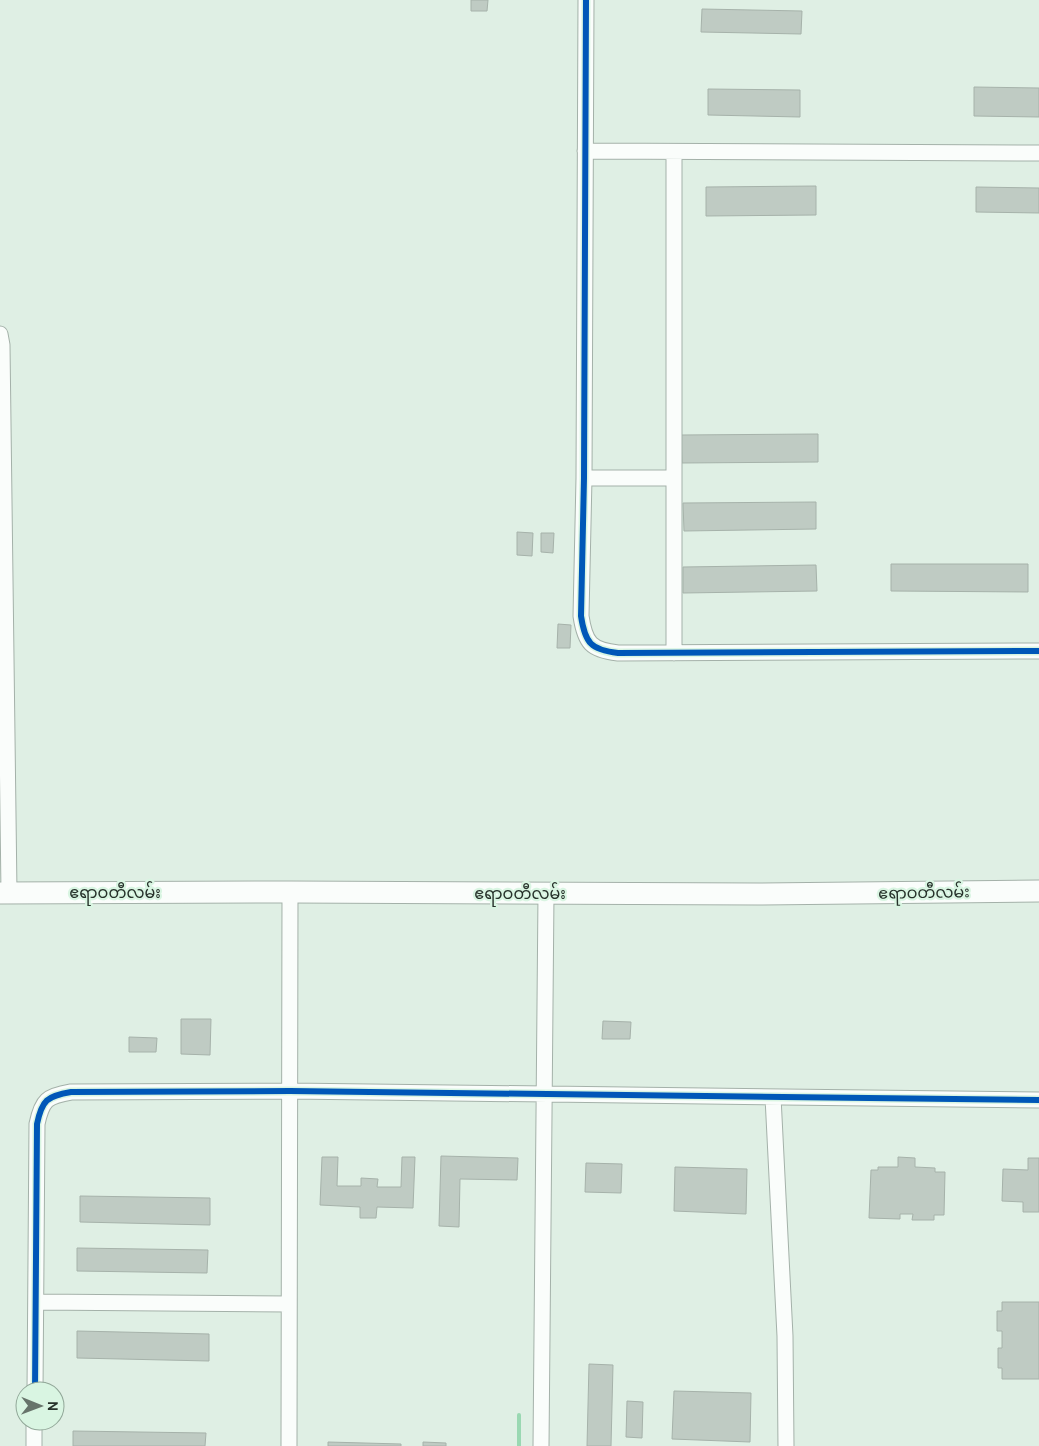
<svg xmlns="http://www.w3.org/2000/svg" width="1039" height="1446" font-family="Overpass,'Noto Sans Myanmar',sans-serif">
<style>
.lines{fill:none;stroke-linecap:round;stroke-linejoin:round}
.stream{stroke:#9ad8b2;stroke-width:4}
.building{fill:#bfcbc3;stroke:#a6b2aa}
.street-casing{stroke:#a4b1a9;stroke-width:17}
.secondary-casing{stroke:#a4b1a9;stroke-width:23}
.street{stroke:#fafdfb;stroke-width:15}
.secondary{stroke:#fafdfb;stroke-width:21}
.cycleway-casing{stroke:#d9f5e2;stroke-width:9}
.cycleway{stroke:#0057b8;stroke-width:6}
.labels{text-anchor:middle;stroke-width:4.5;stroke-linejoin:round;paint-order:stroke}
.street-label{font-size:16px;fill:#26312a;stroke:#d9f5e2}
</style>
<rect width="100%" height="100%" fill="#dfefe4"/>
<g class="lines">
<path class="stream" d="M519,1446V1415"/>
</g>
<path class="building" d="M471,0H488L487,11H471Z
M702,9L802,11L801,34L701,32Z
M974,87L1039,88V117L974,116Z
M708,89L800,90V117L708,115Z
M816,186V215L706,216V187Z
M976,187L1039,188V213L976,212Z
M818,434V462L682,463L681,435Z
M816,502V529L684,531L683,503Z
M517,532L533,533L532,556L517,555Z
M541,533H554L553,553L541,552Z
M891,564H1028V592L891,591Z
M816,565L817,591L683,593V567Z
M558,624L571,625L570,648H557Z
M181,1019H211L210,1055L181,1054Z
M603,1021L631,1022L630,1039H602Z
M129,1037L157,1038L156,1052H129Z
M441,1156L518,1158L517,1180L460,1179L459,1227L439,1226Z
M322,1157H338L337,1186H361V1178L378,1179L377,1187H401L402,1157H415L413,1208L377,1207L376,1218H360V1207L320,1205Z
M898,1157L915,1158V1167L935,1168V1172H945L944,1215H934V1220H912L913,1214H900V1219L869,1218L871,1170H878V1167H898Z
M1028,1158H1039V1212H1023V1202L1002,1201L1003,1169L1028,1170Z
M586,1163L622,1164L621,1193L585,1192Z
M675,1167L747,1169L746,1214L674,1211Z
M80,1196L210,1198V1225L80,1222Z
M77,1248L208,1250L207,1273L77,1271Z
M1002,1302H1039V1379H1002V1368H998V1348H1002V1331H997V1311H1002Z
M77,1331L209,1334V1361L77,1358Z
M589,1364L613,1365L611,1446H587Z
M674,1391L751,1393L750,1442L672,1439Z
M627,1401L643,1402L642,1438L626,1437Z
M73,1431L206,1433L205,1446H73Z
M328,1442L401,1444V1446H328Z
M423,1442L446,1443V1446H423Z"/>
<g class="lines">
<g class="street-casing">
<path id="street" d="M586,0L584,478L581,616C585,643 591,650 618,653L1039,651
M585,151L1039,153
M0,334L2,345L9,893
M584,478H674
M674,653V152
M773,1097L785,1336L786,1446
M36,1302L289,1304
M35,1391L37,1124C42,1100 47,1096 71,1092L290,1091L1039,1100
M34,1446V1421
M289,1446L290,892
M541,1446L546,894"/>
</g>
<g class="secondary-casing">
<path id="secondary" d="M0,893L290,892L759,894L1039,891"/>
</g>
<use href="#street" class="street"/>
<use href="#secondary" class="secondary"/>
<g class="cycleway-casing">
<path id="cycleway" d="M586,0L584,478L581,616C585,643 591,650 618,653L1039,651
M35,1391L37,1124C42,1100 47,1096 71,1092L290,1091L1039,1100"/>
</g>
<use href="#cycleway" class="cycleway"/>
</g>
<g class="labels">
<g class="street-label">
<text x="115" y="898">ဧရာဝတီလမ်း</text>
<text transform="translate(924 892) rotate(-1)" y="6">ဧရာဝတီလမ်း</text>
<text x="520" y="899">ဧရာဝတီလမ်း</text>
</g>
</g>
<g transform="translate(40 1406) rotate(91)"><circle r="24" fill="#d9f5e2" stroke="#91a798"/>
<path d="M0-4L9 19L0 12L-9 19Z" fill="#67746b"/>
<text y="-8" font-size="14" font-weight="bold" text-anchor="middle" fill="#26312a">N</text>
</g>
</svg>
